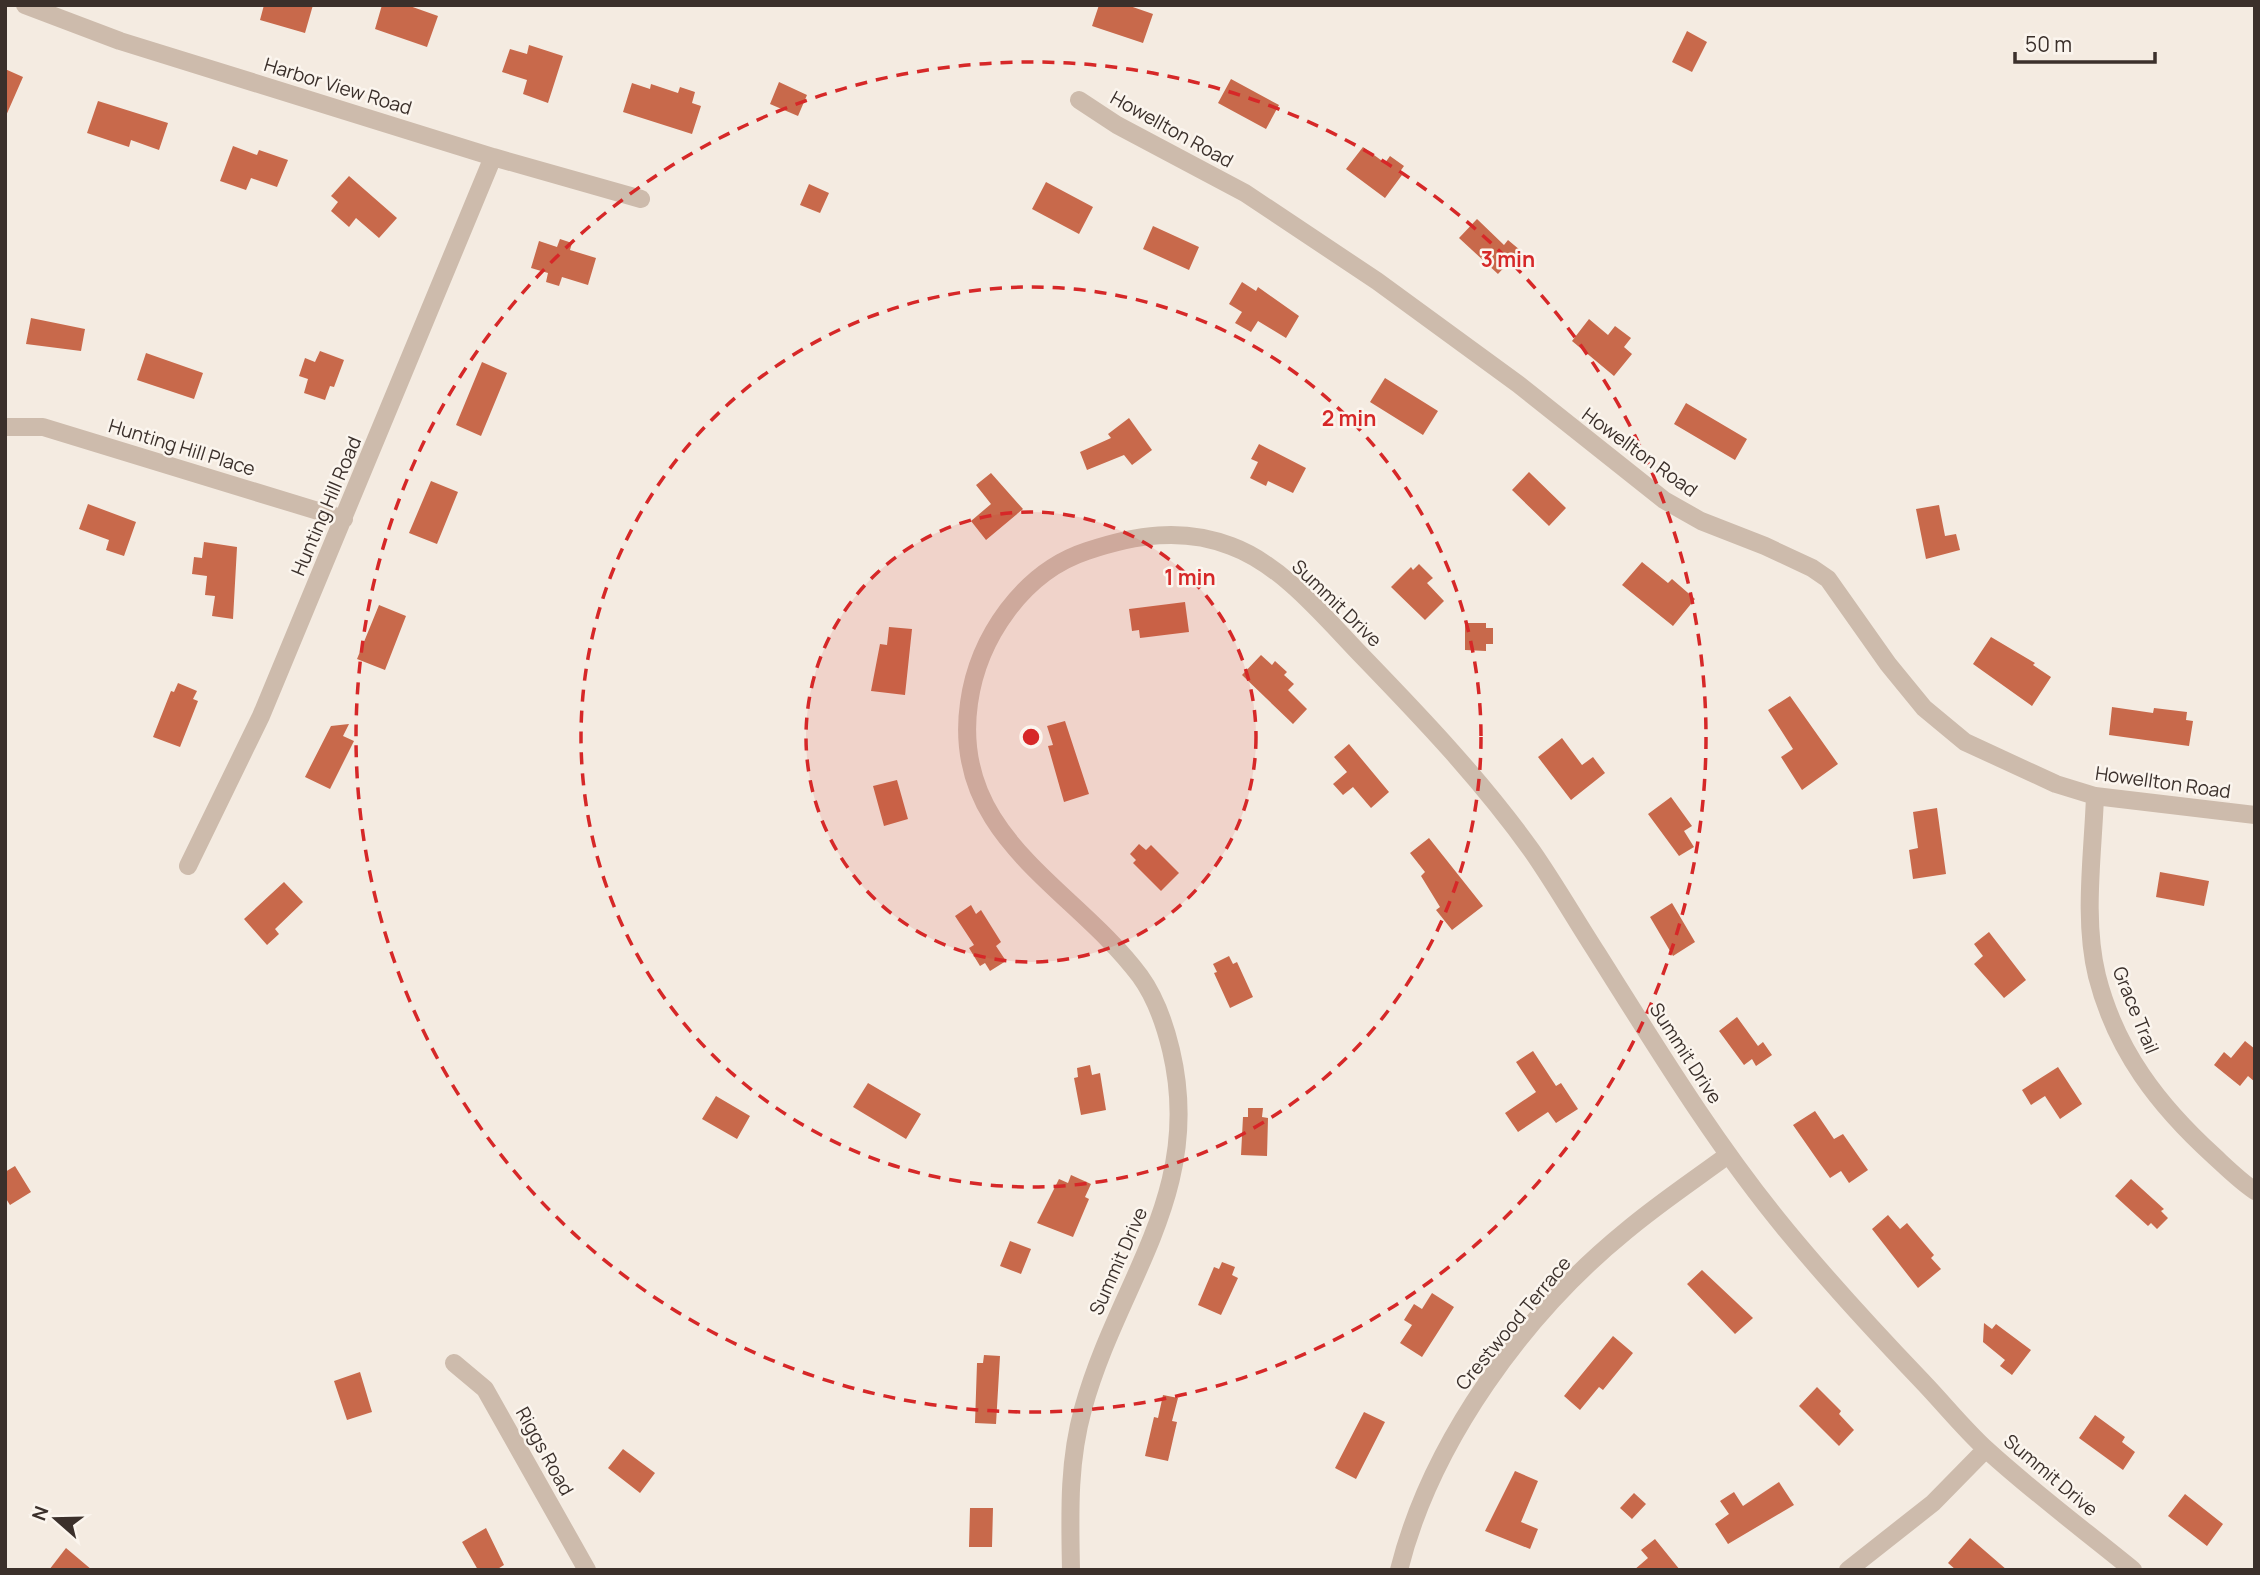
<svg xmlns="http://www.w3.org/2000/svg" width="2260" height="1575" font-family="Manrope,sans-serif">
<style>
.building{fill:#c8694b}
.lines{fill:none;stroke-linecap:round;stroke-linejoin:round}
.minor{stroke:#cdbbac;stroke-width:18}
.ring{fill:none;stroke:#d62828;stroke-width:3.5;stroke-dasharray:12 9}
.labels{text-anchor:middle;stroke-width:5;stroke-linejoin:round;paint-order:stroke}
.street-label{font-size:19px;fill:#3b302b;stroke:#fbf5ee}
.centre{fill:#d62828;stroke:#fbf5ee;stroke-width:3.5}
.ring-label{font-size:21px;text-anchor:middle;font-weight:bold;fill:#d62828;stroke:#fbf5ee;stroke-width:5;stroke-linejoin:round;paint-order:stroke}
</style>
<rect width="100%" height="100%" fill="#f4ebe1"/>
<path class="building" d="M264,5H313L305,33L260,20Z
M382,5H407L438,16L427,47L375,29Z
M1099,5H1127L1153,14L1143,43L1092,26Z
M1687,31L1707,42L1692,72L1672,62Z
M529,45L563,56L548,103L523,94L527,80L502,72L510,49L527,54Z
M5,69L23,77L5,118Z
M1231,79L1279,105L1266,129L1218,103Z
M779,82L807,95L798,116L770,104Z
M632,83L650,89L651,84L678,93L680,87L695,92L692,103L701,106L692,134L623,112Z
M98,101L168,123L159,150L131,140L129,147L87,133Z
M233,146L257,155L259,150L288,160L277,187L251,178L246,190L220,181Z
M1363,147L1385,163L1390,156L1404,166L1399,173L1402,175L1385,198L1346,169Z
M349,176L397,218L379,238L356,218L349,227L331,211L338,202L331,196Z
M1046,182L1093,207L1079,234L1032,209Z
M809,184L829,193L820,213L800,205Z
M1477,219L1504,245L1508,240L1520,250L1498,274L1459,238Z
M1153,226L1199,247L1189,270L1143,249Z
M560,239L572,243L570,250L596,258L588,285L562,277L559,286L546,282L548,273L531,268L539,241L557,247Z
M1242,282L1256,291L1258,287L1299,316L1286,338L1258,321L1251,332L1235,323L1242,312L1229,304Z
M31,318L85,329L81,351L26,344Z
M1589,319L1608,335L1615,326L1631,338L1624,347L1632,354L1614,376L1572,341Z
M320,351L344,360L334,387L330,386L325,400L304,393L308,379L299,376L305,358L315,362Z
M146,353L203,373L194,399L137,380Z
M482,362L507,373L481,436L456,425Z
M1385,378L1438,411L1423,435L1370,402Z
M1686,403L1747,439L1735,460L1674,424Z
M1129,418L1152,450L1132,465L1124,455L1087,470L1080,452L1111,438L1108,434Z
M1259,444L1306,468L1293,493L1268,481L1266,486L1250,478L1258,462L1251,459Z
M1529,472L1566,508L1549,526L1512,490Z
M991,473L1023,509L986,540L971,521L991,504L976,485Z
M431,481L458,492L437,544L409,533Z
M88,504L136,522L124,556L106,550L109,540L79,529Z
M1939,505L1945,536L1956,534L1960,550L1926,559L1916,509Z
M204,542L237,547L233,619L212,616L215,596L205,595L207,576L192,574L194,557L202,558Z
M1642,562L1668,583L1672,579L1695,599L1673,626L1622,585Z
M1419,564L1433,578L1427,583L1444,601L1425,620L1391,587L1411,567L1413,570Z
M1185,602L1189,632L1140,638L1139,630L1132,631L1129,609Z
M379,605L406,616L385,670L357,659Z
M1465,623H1486V628H1493V644H1486V651L1465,650Z
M889,627L912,629L905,695L871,691L880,644L887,645Z
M1991,637L2035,663L2033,665L2051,677L2032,706L1973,664Z
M1261,655L1272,665L1275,661L1287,672L1284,675L1294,684L1288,690L1307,709L1293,724L1242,675Z
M178,683L197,691L193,699L198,701L180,747L153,737L171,691L174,692Z
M1790,696L1838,764L1802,790L1781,757L1793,749L1768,710Z
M2112,707L2153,713L2154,708L2187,712L2186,720L2193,721L2189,746L2109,735Z
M1065,721L1089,794L1064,802L1048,746L1053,745L1047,726Z
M349,724L343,736L354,741L330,789L305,777L331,726Z
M1562,738L1582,765L1593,757L1605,773L1571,800L1538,757Z
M1349,744L1389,792L1371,808L1353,787L1343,795L1333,784L1347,772L1334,757Z
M897,780L908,819L884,826L873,786Z
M1671,797L1692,826L1684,831L1694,847L1679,856L1648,814Z
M1937,808L1946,874L1913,879L1909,850L1918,848L1913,812Z
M1429,838L1483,906L1452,930L1436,910L1440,907L1421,876L1425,872L1410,853Z
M1139,844L1146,850L1151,845L1179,873L1161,891L1133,863L1136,860L1130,854Z
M2160,872L2209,881L2204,906L2156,897Z
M284,882L303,902L275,929L279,934L267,945L244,919Z
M1672,903L1695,942L1673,956L1650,917Z
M971,905L976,914L981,910L1001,942L996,946L1006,961L990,971L985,963L980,966L969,948L974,945L955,916Z
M1989,932L2026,980L2004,998L1974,964L1983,956L1974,944Z
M1229,956L1233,964L1237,962L1253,997L1230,1008L1214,973L1217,972L1213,964Z
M1737,1017L1758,1046L1763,1042L1772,1055L1756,1066L1752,1059L1744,1065L1719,1031Z
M2245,1041L2255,1049V1082L2248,1076L2240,1086L2214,1065L2224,1052L2231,1058Z
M1533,1051L1556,1086L1561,1083L1578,1109L1556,1123L1548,1112L1518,1132L1505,1113L1536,1092L1516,1062Z
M1090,1065L1092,1075L1100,1073L1106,1110L1081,1115L1074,1078L1078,1077L1077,1068Z
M2058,1067L2082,1104L2060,1119L2045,1096L2031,1105L2022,1090Z
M868,1083L921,1114L906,1139L853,1107Z
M716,1096L750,1116L737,1139L702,1119Z
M1248,1108H1263L1262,1117L1268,1118L1267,1156L1241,1155L1243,1117H1248Z
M1815,1111L1834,1139L1843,1134L1868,1170L1849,1183L1841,1171L1830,1178L1793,1125Z
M15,1166L31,1192L10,1205L5,1197V1172Z
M1071,1175L1091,1184L1085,1197L1089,1199L1073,1237L1037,1223L1059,1179L1068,1183Z
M2131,1179L2164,1209L2161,1211L2168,1218L2157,1229L2151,1223L2148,1226L2115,1196Z
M1888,1215L1900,1229L1907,1223L1934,1255L1931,1258L1941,1269L1918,1288L1872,1229Z
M1010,1241L1031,1249L1021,1274L1000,1266Z
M1222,1262L1235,1267L1232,1275L1238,1278L1221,1315L1198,1305L1214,1267L1219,1269Z
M1702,1270L1753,1318L1735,1334L1687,1284Z
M1432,1293L1454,1307L1422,1357L1400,1343L1412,1325L1404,1320L1414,1304L1422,1309Z
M1984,1323L1992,1329L1996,1324L2031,1350L2012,1375L2000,1366L2005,1360L1983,1342Z
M1613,1336L1633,1353L1603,1390L1599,1387L1580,1410L1564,1396Z
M984,1355L1000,1356L996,1424L975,1423L977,1363H983Z
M360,1372L372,1412L347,1420L334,1381Z
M1817,1387L1841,1411L1839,1414L1854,1430L1839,1446L1799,1406Z
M1163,1395L1178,1398L1172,1421L1177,1422L1168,1461L1145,1456L1154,1417L1158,1418Z
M1364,1412L1385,1422L1356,1479L1335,1468Z
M2095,1415L2125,1437L2122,1442L2135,1452L2123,1470L2079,1438Z
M623,1449L655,1473L640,1493L608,1468Z
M1515,1471L1538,1481L1521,1522L1538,1529L1530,1549L1485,1531Z
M1779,1482L1794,1505L1728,1544L1715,1524L1729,1514L1720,1501L1734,1492L1743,1506Z
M1634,1493L1646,1504L1632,1519L1620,1508Z
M2185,1494L2223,1524L2207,1546L2168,1516Z
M970,1508H993L992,1547H969Z
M486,1528L504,1565L496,1570H478L462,1542Z
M1970,1538L2007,1570H1956L1948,1563Z
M1655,1539L1680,1570H1634L1648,1558L1641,1550Z
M66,1548L92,1570H49Z"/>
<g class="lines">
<path class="minor" d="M25,5L120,41L493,157L641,199
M1079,100L1117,125L1245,193L1377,281L1518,384L1664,500L1701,521L1765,546L1812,568L1828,579L1888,664L1924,708L1965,742L2056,784L2095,796L2255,815
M5,427H43L344,519
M2095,796C2093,854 2083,919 2097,976C2116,1051 2159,1106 2214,1156C2227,1168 2240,1181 2255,1191
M188,866L261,716L493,157
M454,1363L485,1389L587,1570
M1071,1570C1070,1515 1068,1463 1083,1409C1118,1281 1205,1193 1171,1050C1165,1025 1156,998 1140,976C1073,886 950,837 969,703C978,638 1023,572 1087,551C1135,535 1182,527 1231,546C1283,565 1326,619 1364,658C1423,719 1482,781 1532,851C1555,884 1575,919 1597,953C1657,1048 1715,1144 1787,1231C1830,1283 1876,1333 1922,1381C1944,1404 1964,1429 1987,1450C2033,1492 2084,1530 2133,1570
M1399,1570C1431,1442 1524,1314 1626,1231C1658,1204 1694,1180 1728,1155
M1848,1570L1933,1503L1986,1449"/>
</g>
<circle cx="1031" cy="737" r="225" fill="#d62828" fill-opacity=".12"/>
<g class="ring">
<circle cx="1031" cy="737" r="225"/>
<circle cx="1031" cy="737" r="450"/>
<circle cx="1031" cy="737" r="675"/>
</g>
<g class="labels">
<g class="street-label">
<text transform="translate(338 86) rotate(17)" y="7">Harbor View Road</text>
<text transform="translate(1172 129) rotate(29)" y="7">Howellton Road</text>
<text transform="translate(182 447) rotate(17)" y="7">Hunting Hill Place</text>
<text transform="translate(1640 452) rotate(36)" y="7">Howellton Road</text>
<text transform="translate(326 506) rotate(-67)" y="7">Hunting Hill Road</text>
<text transform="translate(1337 603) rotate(44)" y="7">Summit Drive</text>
<text transform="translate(2163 782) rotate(8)" y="7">Howellton Road</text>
<text transform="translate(2136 1010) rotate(68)" y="7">Grace Trail</text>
<text transform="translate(1686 1053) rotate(57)" y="7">Summit Drive</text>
<text transform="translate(1118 1261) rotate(-66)" y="7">Summit Drive</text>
<text transform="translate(1513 1323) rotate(-50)" y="7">Crestwood Terrace</text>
<text transform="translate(545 1451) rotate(61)" y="7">Riggs Road</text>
<text transform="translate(2051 1475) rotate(40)" y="7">Summit Drive</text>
</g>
</g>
<circle cx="1031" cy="737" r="10" class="centre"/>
<g class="ring-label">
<text x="1508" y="267">3 min</text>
<text x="1349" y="426">2 min</text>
<text x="1190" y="585">1 min</text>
</g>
<rect width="2260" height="1575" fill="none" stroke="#3b302b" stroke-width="14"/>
<g transform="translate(56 1519) rotate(290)" stroke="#fbf5ee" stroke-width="5" paint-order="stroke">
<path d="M0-5L12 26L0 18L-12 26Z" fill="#3b302b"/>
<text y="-10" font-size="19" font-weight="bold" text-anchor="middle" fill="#3b302b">N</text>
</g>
<path d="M2015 52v10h140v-10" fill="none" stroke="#3b302b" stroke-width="3.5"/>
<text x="2025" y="52" font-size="21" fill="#3b302b" stroke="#fbf5ee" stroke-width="5" paint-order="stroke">50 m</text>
</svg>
